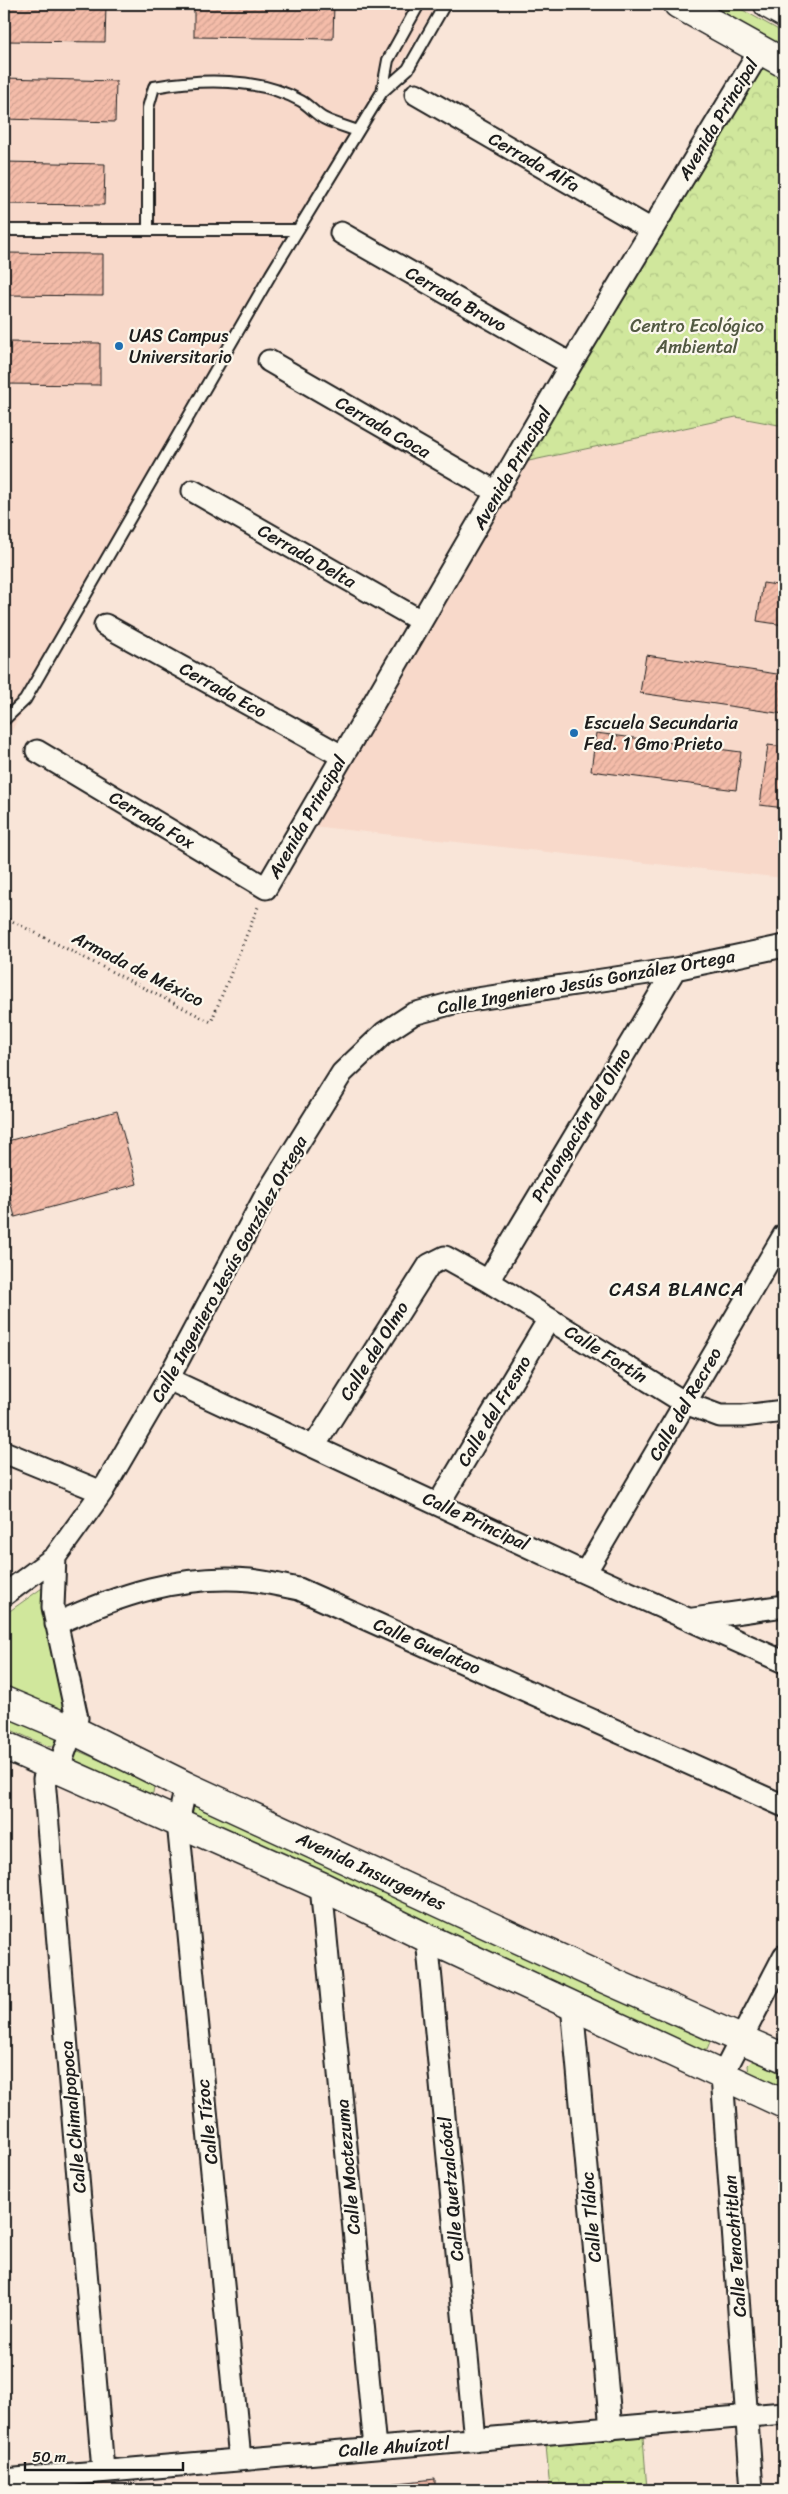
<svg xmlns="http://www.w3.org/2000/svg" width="788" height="2494" font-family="Sriracha,sans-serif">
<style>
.built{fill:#f8d9ca}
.grass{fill:#d0e79c;stroke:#76825c}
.park{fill:url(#park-crowns);stroke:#76825c}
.building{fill:url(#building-hatch);stroke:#1c1c1c}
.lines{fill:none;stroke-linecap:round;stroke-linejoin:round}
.lane-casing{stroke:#1c1c1c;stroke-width:14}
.street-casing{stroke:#1c1c1c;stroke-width:25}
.secondary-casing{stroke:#1c1c1c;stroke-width:31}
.path{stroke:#1c1c1c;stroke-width:3;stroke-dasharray:1 4;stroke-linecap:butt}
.lane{stroke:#fbf7ec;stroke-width:10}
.street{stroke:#fbf7ec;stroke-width:21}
.secondary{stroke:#fbf7ec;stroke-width:28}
.poi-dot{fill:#1f6fb2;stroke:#fbf7ec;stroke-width:2}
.labels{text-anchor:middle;stroke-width:4.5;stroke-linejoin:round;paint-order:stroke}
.street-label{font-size:18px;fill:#1c1c1c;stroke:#fbf7ec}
.park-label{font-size:18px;fill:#525942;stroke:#fbf7ec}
.poi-label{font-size:18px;fill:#1c1c1c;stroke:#fbf7ec;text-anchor:start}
.neighbourhood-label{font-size:19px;letter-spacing:1px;fill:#1c1c1c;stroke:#fbf7ec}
</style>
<defs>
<pattern id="park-crowns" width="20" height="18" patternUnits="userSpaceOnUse" patternTransform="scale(1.25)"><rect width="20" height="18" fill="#d0e79c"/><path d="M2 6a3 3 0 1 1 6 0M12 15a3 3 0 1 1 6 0" fill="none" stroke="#b2c686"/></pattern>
<pattern id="building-hatch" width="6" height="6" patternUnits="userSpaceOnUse" patternTransform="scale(1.25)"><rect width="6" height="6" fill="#f4bca9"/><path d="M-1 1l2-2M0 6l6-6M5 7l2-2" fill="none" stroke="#d1a191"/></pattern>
</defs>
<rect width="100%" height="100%" fill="#f9e5d8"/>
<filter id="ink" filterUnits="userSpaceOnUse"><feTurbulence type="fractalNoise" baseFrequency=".02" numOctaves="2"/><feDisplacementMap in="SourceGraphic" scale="10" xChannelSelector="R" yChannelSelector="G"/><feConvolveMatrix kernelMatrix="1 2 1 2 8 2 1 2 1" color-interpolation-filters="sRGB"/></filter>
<g filter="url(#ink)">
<path class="built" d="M4,4H437L284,259L4,744Z
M736,417L784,426V878L311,826L524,462Z
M212,2483L213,2490H127Z"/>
<path class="grass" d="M677,4H732L784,33V65Z
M45,1586L54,1668L68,1719L4,1690V1615Z
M4,1708L57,1737L54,1745L50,1747L4,1727Z
M76,1750L151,1782L154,1786L153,1793L146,1797L74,1768L71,1758Z
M192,1805L712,2038L707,2050H702L189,1820Z
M756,2057L784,2070V2092L749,2076L748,2065Z"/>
<path class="park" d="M760,63L784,78V426L736,417L524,462Z
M643,2437L647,2490H550L546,2445Z"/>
<path class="building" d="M4,4H106L105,42L4,41Z
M194,4H334L333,39L194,37Z
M4,78L116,81L115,122L4,119Z
M4,162L105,164L104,205L4,204Z
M4,253L103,254V296L4,295Z
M4,342L100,343V385L4,384Z
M763,583L784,586V625L757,621Z
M646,655L784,675V714L640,693Z
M596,733L741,752L736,790L591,771Z
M768,745L784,747V808L760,805Z
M117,1111L137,1184L15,1217L4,1175V1142Z
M435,2479V2490H332Z"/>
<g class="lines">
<g class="lane-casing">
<path id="lane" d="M382,92L388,60L419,4
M4,230H297
M148,230V108L154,87C200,79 259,77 301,101C310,106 316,115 325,119C335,124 347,127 358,131
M4,720L25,700L271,274L382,92L408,69L445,4"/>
</g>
<g class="street-casing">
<path id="street" d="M416,94L652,230
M341,233L571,364
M269,361L498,493
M193,491L421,621
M105,625L342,756
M37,751L266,888L571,364L761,49
M488,1281L675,969
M168,1379L585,1573L784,1662
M314,1446L429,1265L445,1257L488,1281L685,1403L720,1416H743L784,1411
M4,1452L102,1492
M439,1503L549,1319
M55,1557L102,1492L168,1379L266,1195L342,1073L384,1033L413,1014L457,1002L675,969L784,946
M585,1573L784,1235
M4,1595L55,1557L53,1607L77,1718L58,1770L44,1779L103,2470
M693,1619L784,1606
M56,1624C118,1595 181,1574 250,1580C267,1582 283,1586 299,1589L784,1806
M186,1786L178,1822L240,2459
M321,1886L375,2448
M427,1938L475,2440
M572,2005L611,2429
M4,2480L784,2413
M752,2490L722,2076L784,1956"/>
</g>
<g class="secondary-casing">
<path id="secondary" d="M678,4L784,63
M768,4L784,13
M4,1701L73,1730L186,1786L605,1979L784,2058
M4,1745L321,1886L427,1938L784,2104"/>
</g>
<path class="path" d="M4,917L211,1022L258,907"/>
<use href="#lane" class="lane"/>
<use href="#street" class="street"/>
<use href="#secondary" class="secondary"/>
</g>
</g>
<g class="poi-dot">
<circle cx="119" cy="346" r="5"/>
<circle cx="574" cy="733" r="5"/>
</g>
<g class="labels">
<g class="street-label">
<text transform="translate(718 119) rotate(-59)" y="6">Avenida Principal</text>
<text transform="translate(534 162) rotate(30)" y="6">Cerrada Alfa</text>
<text transform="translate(456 299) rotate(30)" y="6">Cerrada Bravo</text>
<text transform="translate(383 427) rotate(30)" y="6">Cerrada Coca</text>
<text transform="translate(512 468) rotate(-60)" y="6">Avenida Principal</text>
<text transform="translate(307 556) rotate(30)" y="6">Cerrada Delta</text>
<text transform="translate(223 690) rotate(29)" y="6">Cerrada Eco</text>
<text transform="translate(307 817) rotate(-60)" y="6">Avenida Principal</text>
<text transform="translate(152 820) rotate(31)" y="6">Cerrada Fox</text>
<text transform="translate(138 969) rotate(27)" y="6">Armada de México</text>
<text transform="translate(586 982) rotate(-10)" y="6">Calle Ingeniero Jesús González Ortega</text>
<text transform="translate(581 1125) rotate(-59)" y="6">Prolongación del Olmo</text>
<text transform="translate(229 1269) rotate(-61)" y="6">Calle Ingeniero Jesús González Ortega</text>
<text transform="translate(374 1351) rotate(-58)" y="6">Calle del Olmo</text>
<text transform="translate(606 1354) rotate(32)" y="6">Calle Fortín</text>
<text transform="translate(685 1404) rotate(-60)" y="6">Calle del Recreo</text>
<text transform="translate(494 1411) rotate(-59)" y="6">Calle del Fresno</text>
<text transform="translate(476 1521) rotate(25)" y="6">Calle Principal</text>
<text transform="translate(427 1646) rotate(24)" y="6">Calle Guelatao</text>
<text transform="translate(371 1871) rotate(25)" y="6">Avenida Insurgentes</text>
<text transform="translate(73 2117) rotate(-95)" y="6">Calle Chimalpopoca</text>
<text transform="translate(207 2122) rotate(-96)" y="6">Calle Tízoc</text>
<text transform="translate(348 2167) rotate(-95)" y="6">Calle Moctezuma</text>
<text transform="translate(451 2189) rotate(-95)" y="6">Calle Quetzalcóatl</text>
<text transform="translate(591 2217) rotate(-95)" y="6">Calle Tláloc</text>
<text transform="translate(735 2246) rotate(-94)" y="6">Calle Tenochtitlan</text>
<text transform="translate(394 2447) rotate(-4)" y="6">Calle Ahuízotl</text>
</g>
<g class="park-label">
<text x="697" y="332">Centro Ecológico<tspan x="697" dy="21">Ambiental</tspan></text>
</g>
<g class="poi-label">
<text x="129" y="342">UAS Campus<tspan x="129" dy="21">Universitario</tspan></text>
<text x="584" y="729">Escuela Secundaria<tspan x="584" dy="21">Fed. 1 Gmo Prieto</tspan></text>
</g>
<g class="neighbourhood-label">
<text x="677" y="1296">CASA BLANCA</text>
</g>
</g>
<rect width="788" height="2494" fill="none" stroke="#fbf7ec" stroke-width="20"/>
<rect x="10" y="10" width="768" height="2474" fill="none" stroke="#1c1c1c" stroke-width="2" filter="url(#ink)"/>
<path d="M25 2462v8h158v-8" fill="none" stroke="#1c1c1c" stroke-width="2.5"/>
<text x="32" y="2462" font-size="15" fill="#1c1c1c" stroke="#fbf7ec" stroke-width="4" paint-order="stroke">50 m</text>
</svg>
